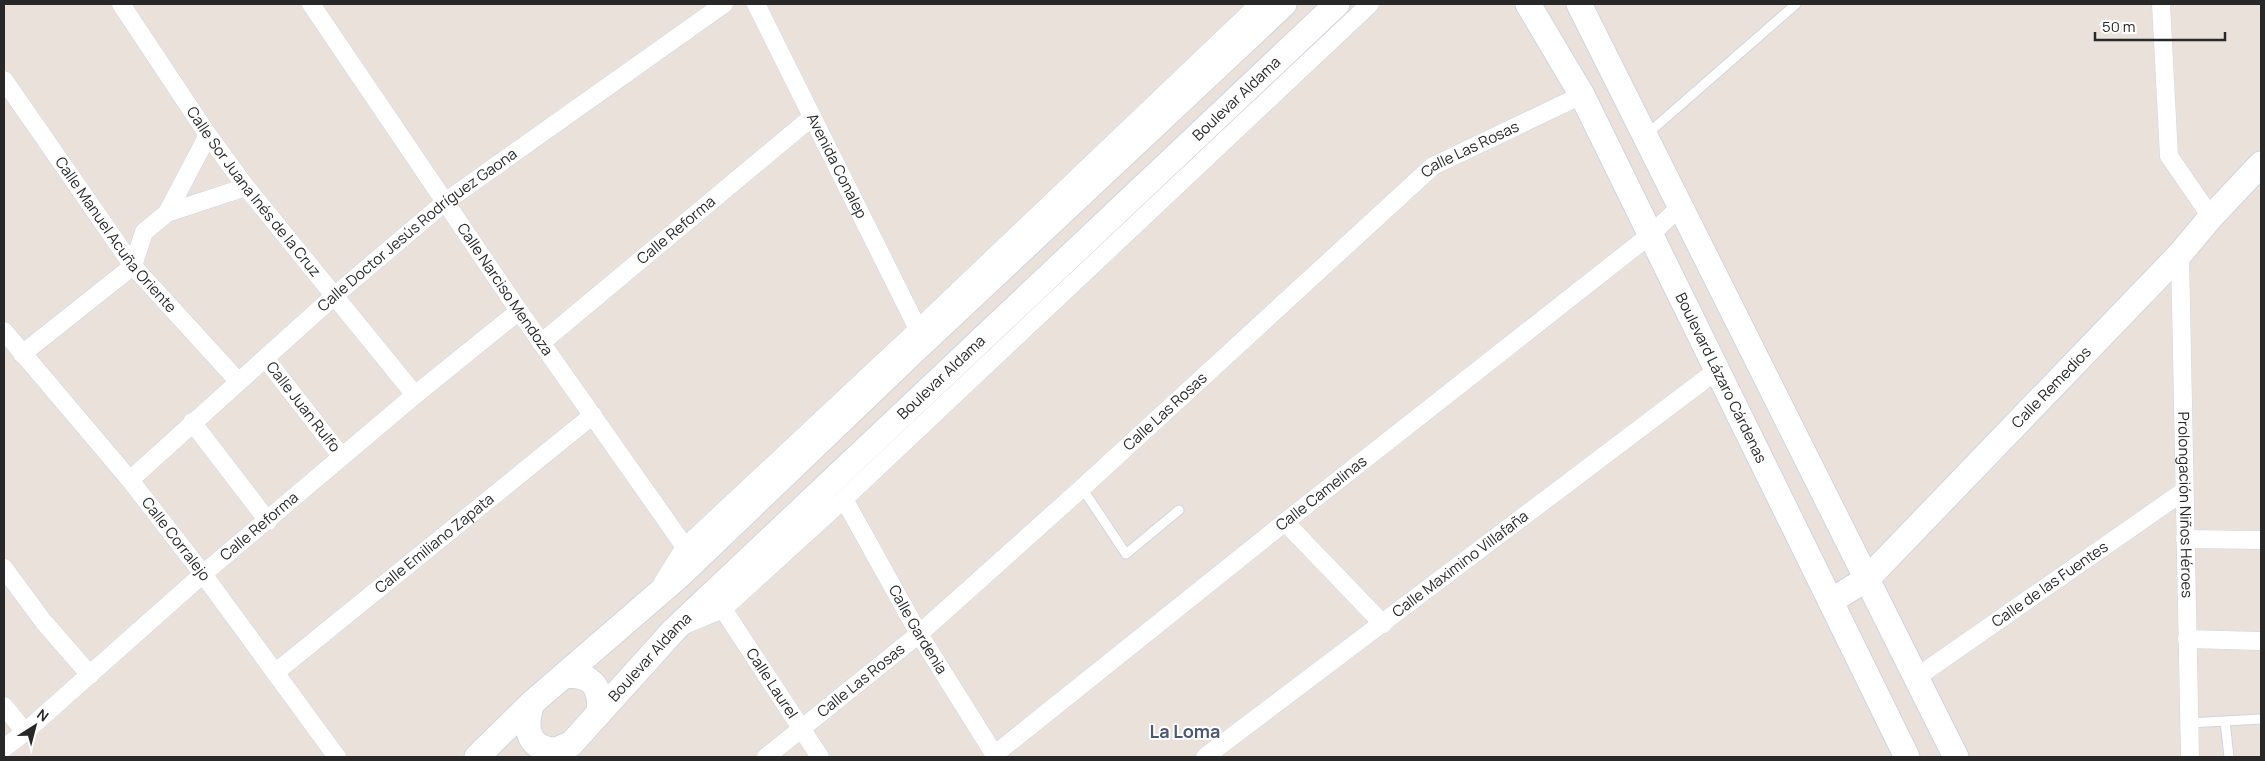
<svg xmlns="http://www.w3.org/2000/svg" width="2265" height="761" font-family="Manrope,sans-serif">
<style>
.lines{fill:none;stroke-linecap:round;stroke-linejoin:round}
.lane-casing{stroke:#d0d4e0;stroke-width:11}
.street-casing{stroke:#d0d4e0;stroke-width:19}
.secondary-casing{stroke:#d0d4e0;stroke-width:27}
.lane{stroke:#fff;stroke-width:9}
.street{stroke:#fff;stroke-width:18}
.secondary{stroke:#fff;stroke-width:25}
.labels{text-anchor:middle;stroke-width:4;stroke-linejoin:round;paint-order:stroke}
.street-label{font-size:15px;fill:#282828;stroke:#fff}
.quarter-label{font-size:18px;font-weight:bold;fill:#4b5775;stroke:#fff}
</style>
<rect width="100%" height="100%" fill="#eae2da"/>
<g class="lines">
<g class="lane-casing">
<path id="lane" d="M1646,135L1796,4
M1082,488L1126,554L1179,510
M2225,721L2229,757
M2189,723L2261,719"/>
</g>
<g class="street-casing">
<g id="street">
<path id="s1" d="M121,4L208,135L246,187L415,395"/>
<path id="s2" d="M311,4L519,311L685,547"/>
<path id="s3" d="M756,4L918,329"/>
<path d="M2161,4L2169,156L2211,217"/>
<path id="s4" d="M4,80L133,266L238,381"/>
<path d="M167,213L246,187"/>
<path id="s5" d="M2180,254L2190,757"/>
<path id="s6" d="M4,331L130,480L203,574L337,757"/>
<path id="s7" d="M541,343L812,117"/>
<path d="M22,354L133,266L144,232L167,213L208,135"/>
<path id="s8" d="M265,358L342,457"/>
<path d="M192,422L268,521"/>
<path id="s9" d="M130,480L333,297L445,202L724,4"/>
<path id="s10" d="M844,499L919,634L996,757"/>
<path d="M1285,522L1383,624"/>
<path d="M2185,539L2261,540"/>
<path d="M4,568L43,621L90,675"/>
<path d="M663,582L685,547L918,329L1259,4"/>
<path id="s11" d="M723,609L820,757"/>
<path d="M687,624L723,609L844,499L1370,4"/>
<path d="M2187,639L2261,641"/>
<path id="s12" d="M276,672L593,415"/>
<path id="s13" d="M1917,677L2184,491"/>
<path d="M4,706L25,732"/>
<path id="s14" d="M4,748L25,732L203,574L415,395L519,311"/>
<path id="s15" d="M994,755L1285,522L1650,235L1679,208"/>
<path id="s16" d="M766,757L919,634L1082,488L1433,166L1582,95"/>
<path id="s17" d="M1205,757L1716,371"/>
</g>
</g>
<g class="secondary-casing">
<g id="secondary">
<path id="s18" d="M1528,4L1582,95L1907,757"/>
<path d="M1579,4C1703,256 1832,505 1956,757"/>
<path id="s19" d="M1831,601L1868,578L2180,254L2211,217L2261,164"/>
<path d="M563,676C590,673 602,685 599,712"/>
<path d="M532,703C525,723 525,748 553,750C559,750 567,745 572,743"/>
<path d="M477,757L532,703L680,575L913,352L1284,4"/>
<path id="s20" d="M555,757L572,743L675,629L1337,4"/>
</g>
</g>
<use href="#lane" class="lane"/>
<use href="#street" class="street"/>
<use href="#secondary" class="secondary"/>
</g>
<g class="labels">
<g class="street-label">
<text dy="5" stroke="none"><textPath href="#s20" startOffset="948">Boulevar Aldama</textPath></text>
<text dy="5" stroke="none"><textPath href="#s16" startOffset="932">Calle Las Rosas</textPath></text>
<text dy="5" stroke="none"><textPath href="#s3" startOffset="181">Avenida Conalep</textPath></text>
<text dy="5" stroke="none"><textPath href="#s1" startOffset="230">Calle Sor Juana Inés de la Cruz</textPath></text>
<text dy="5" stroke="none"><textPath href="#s7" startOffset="176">Calle Reforma</textPath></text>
<text dy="5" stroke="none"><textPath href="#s9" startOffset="381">Calle Doctor Jesús Rodríguez Gaona</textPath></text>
<text dy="5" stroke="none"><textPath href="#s4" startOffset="191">Calle Manuel Acuña Oriente</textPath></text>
<text dy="5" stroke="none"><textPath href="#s2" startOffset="345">Calle Narciso Mendoza</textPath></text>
<text dy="5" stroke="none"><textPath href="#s20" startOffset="542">Boulevar Aldama</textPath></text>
<text dy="5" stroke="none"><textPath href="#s18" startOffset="421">Boulevard Lázaro Cárdenas</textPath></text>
<text dy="5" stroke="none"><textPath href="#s19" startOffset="308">Calle Remedios</textPath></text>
<text dy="5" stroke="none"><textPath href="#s8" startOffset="62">Calle Juan Rulfo</textPath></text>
<text dy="5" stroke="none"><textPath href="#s16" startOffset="528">Calle Las Rosas</textPath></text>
<text dy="5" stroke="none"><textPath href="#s15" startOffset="419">Calle Camelinas</textPath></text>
<text dy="5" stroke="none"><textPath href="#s5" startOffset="251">Prolongación Niños Héroes</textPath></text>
<text dy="5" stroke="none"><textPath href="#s14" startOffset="338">Calle Reforma</textPath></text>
<text dy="5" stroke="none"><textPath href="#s6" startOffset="270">Calle Corralejo</textPath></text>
<text dy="5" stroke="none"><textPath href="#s12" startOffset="204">Calle Emiliano Zapata</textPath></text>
<text dy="5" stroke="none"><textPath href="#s17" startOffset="320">Calle Maximino Villafaña</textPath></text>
<text dy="5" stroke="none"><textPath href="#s13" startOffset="162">Calle de las Fuentes</textPath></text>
<text dy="5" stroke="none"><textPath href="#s10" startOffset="150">Calle Gardenia</textPath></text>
<text dy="5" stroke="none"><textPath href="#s20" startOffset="138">Boulevar Aldama</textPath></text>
<text dy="5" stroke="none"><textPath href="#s16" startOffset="122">Calle Las Rosas</textPath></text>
<text dy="5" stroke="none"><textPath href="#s11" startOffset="89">Calle Laurel</textPath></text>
</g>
<g class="quarter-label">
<text x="1185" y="738">La Loma</text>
</g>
</g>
<rect width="2265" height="761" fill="none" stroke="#282828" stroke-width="10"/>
<g transform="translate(35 726) rotate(36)" stroke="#ffffff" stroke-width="4" paint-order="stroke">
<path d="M0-4L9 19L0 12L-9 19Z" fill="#282828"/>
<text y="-8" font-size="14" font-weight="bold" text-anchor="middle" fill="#282828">N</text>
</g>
<path d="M2095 32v8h130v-8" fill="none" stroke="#282828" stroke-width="2.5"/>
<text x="2102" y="32" font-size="15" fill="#282828" stroke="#ffffff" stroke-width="4" paint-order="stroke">50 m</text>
</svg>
